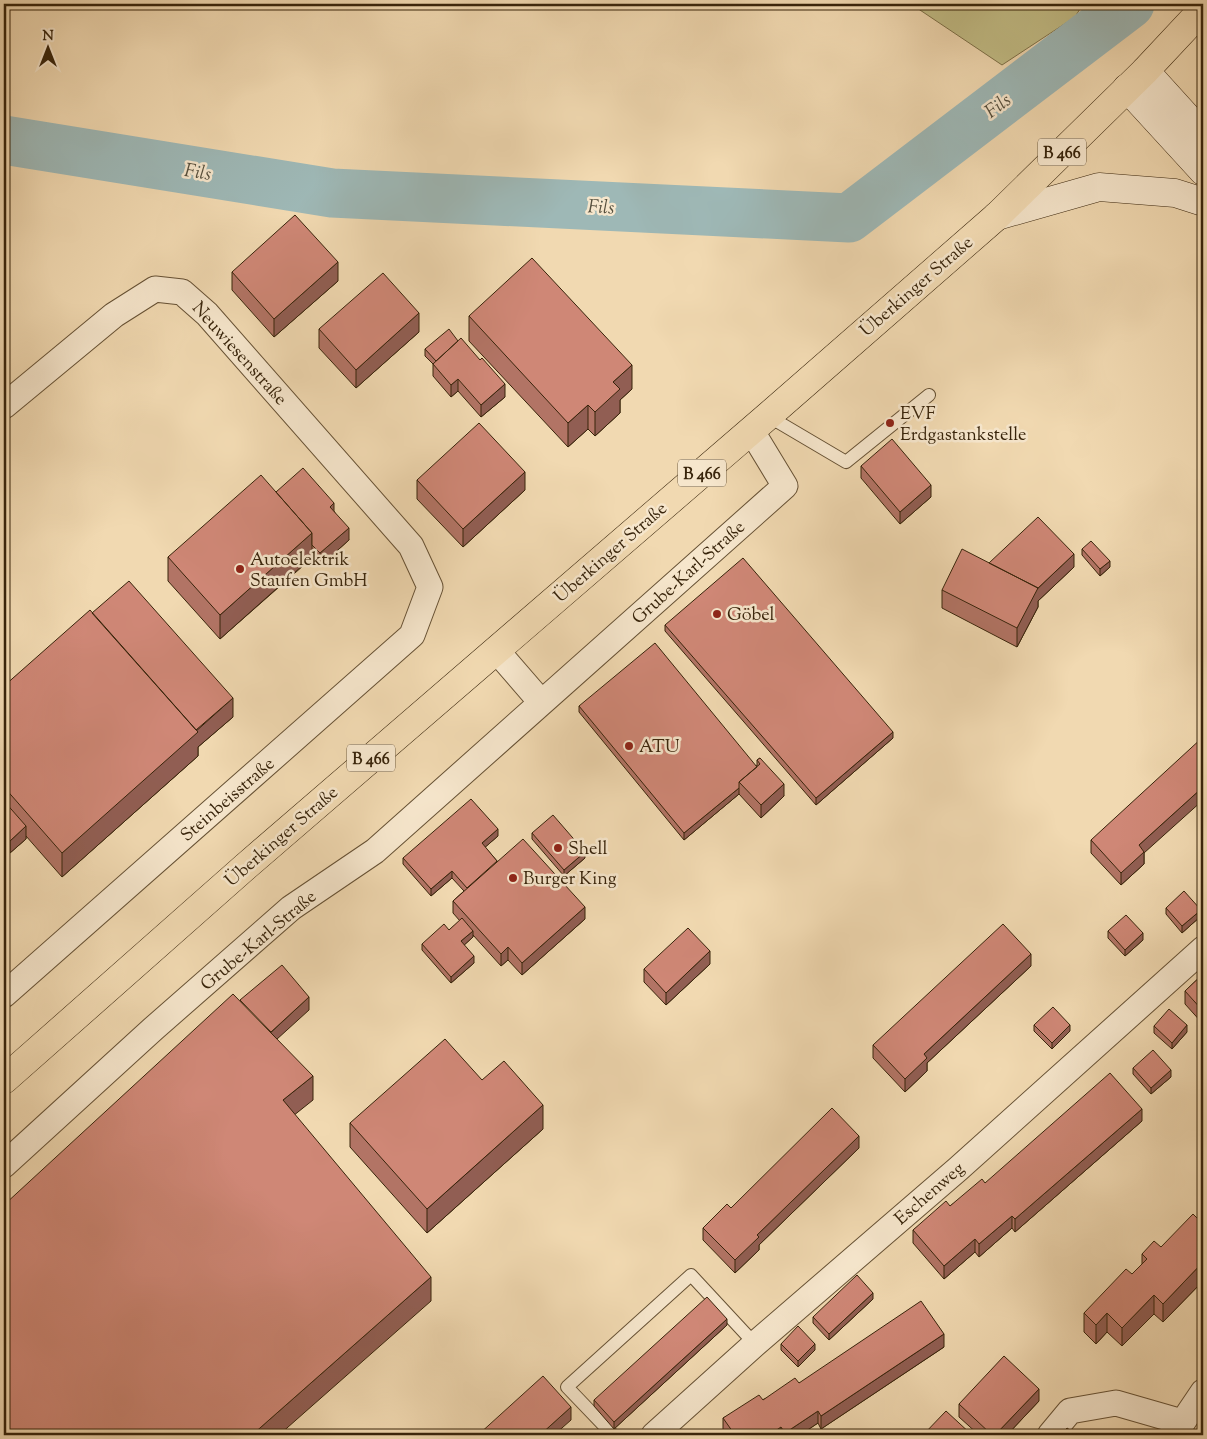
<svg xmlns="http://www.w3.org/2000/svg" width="1207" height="1439" font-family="'Sorts Mill Goudy',serif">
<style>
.green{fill:#c2bd86;stroke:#7d7048}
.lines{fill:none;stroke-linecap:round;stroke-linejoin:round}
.river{stroke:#9eb8b6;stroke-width:49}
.lane-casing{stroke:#665134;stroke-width:14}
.street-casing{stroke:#665134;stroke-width:27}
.secondary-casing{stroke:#38240b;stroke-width:29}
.primary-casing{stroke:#38240b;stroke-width:29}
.lane{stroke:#f6e6cc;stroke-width:12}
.street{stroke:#f6e6cc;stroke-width:25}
.secondary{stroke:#f6e6cc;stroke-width:28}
.primary{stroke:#f1d9b1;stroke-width:28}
.wall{fill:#b27465;stroke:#38240b}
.shaded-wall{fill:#915e53;stroke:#38240b}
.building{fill:#cf8776;stroke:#38240b}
.poi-dot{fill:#8f2418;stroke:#f6e6cc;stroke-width:2}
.labels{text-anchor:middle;stroke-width:5;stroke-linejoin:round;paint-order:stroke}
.shield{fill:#f6e6cc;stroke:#715e45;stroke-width:1}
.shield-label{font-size:16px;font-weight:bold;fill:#38240b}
.street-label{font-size:18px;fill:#38240b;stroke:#f6e6cc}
.poi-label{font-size:18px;fill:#38240b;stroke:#f6e6cc;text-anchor:start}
.water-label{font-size:19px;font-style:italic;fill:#57503e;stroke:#f6e6cc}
</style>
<rect width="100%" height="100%" fill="#f1d9b1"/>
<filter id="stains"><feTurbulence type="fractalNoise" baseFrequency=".004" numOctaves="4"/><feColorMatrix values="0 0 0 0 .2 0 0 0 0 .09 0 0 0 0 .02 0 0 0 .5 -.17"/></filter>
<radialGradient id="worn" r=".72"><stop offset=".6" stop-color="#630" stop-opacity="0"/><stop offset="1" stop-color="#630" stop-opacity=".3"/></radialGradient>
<path class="green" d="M911,4H1083L1075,17L1002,65Z"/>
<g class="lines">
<path class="river" d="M4,140L332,193L849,218L1130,4"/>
<g class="lane-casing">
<path id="lane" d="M768,416L846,462L929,395
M613,1435L567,1387L691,1275L755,1344"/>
</g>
<g class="street-casing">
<path id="street" d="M4,406L114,315L155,289L182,292L207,314L411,546L430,587L412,635L4,995
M496,650L541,702
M4,1165L153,1029L291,908L375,851L785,486L751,430
M654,1435L755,1344L958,1169L1203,949
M1050,1435L1070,1411L1116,1403L1182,1422
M1174,1435L1203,1392"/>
</g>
<g class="secondary-casing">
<path id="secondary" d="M1145,71L1203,135
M1127,88L1203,171
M997,216L1099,187L1175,193L1203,202"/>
</g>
<g class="primary-casing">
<path id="primary" d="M4,1080L245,867L768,416L997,216L1145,71L1203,9"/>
</g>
<use href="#lane" class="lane"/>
<use href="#street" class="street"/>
<use href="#secondary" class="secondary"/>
<use href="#primary" class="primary"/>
</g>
<path class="wall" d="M232,272L338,281L274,337L232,290Z
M469,316L632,389L620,400V413L595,436L588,429L568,447L469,341Z
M319,329L419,332L356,388L319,348Z
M458,341L505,397L481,417L458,391L451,397L433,376V364L425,356V349Z
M861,466L931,497L900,524L861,478Z
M417,480L525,490L463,547L417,499Z
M276,492L334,511L349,540L320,566L312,558L220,639L168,581V557Z
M1082,549L1110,567L1100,576L1082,555Z
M989,563L1074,567L1038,601V607L1017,647L942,608V590Z
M92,613L233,717L198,747V756L62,877L26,836V839L10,853L4,846V686Z
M665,625L893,738L816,805L665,631Z
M579,706L757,766V760L760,758L784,796L761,818L739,794L684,840L579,712Z
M532,833L585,858L564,876L532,839Z
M498,836L485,847L497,861L585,919L522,975L508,960L501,966L473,935V937L464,945L474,963L451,983L422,950V944L449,930L460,921L453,913V901L464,891L452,878L431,896L403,864V858Z
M1091,840L1144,853V864L1121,885L1091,853Z
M1166,908L1201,916L1182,933L1166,914Z
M1108,931L1143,940L1125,956L1108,938Z
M710,964L666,1005L644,982V969Z
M1031,966L927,1063V1071L905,1092L873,1058V1045Z
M1203,974V1024L1185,1004V991Z
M1034,1025L1070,1031L1052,1049L1034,1031Z
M1154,1026L1187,1032L1172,1049L1154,1033Z
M1133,1068L1171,1077L1151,1094L1133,1074Z
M482,1080L543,1129L427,1233L350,1147V1123Z
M1142,1121L1015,1232L1012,1228L979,1257L975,1252L944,1279L913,1243V1230L985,1183Z
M859,1148L759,1245V1250L735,1273L703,1240V1228L731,1208Z
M1203,1224V1281L1163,1322L1154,1314L1122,1346L1107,1332L1096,1344L1084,1332V1313L1132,1274L1142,1264V1254L1161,1247Z
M873,1299L829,1340L813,1323V1317Z
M727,1325L614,1429L594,1406V1400Z
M781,1344L815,1350L798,1367L781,1350Z
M944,1347L821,1429L818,1423L800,1435H726L723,1431V1418L799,1383Z
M1039,1401L1007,1435H979L959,1417V1404Z"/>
<path class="shaded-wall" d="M338,262V281L274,337V319Z
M419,313V332L356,388V370Z
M632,365V389L620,400V413L595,436V412L613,382Z
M458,379V391L451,397V385Z
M505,384V397L481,417V405Z
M588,405V429L568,447V423Z
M525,472V490L463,547V529Z
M931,485V497L900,524V512Z
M334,503V516L330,507Z
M349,528V540L320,566V553Z
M312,533V557L220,639V615Z
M1074,554V567L1038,601V607L1017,647V628L1034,592Z
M1110,561V567L1100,576V569Z
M233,698V717L198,747V756L62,877V853L194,733Z
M893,732V738L816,805V798Z
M784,784V796L761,818V805Z
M1203,787V800L1144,853V864L1121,885V873L1139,845Z
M739,788V794L684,840V833Z
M26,826V839L10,853V841Z
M498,829V836L482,850V843Z
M585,852V858L564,876V870Z
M452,871V878L431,896V889Z
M585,907V919L522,975V963Z
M1201,910V916L1182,933V926Z
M473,931V937L461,948V941Z
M1143,933V940L1125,956V950Z
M508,947V960L501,966V954Z
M710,951V964L666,1005V993Z
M1031,954V966L927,1063V1071L905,1092V1079L924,1054Z
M474,956V963L451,983V977Z
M309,997V1010L265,1050V1038Z
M1070,1025V1031L1052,1049V1043Z
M1187,1025V1032L1172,1049V1043Z
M1171,1070V1077L1151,1094V1088Z
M313,1076V1100L283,1124V1100Z
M543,1105V1129L427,1233V1209Z
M1142,1109V1121L1015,1232V1219Z
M859,1136V1148L759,1245V1250L735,1273V1260L757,1235Z
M1012,1216V1228L979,1257V1244Z
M975,1239V1252L944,1279V1266Z
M1203,1262V1281L1163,1322V1304Z
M431,1277V1301L279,1435H252Z
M873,1293V1299L829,1340V1334Z
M1154,1295V1314L1122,1346V1328Z
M1107,1313V1332L1096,1344V1325Z
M727,1319V1325L614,1429V1422Z
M944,1334V1347L821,1429V1416Z
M815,1344V1350L798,1367V1361Z
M1039,1389V1401L1007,1435H995Z
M571,1407V1420L554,1435H540Z
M818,1411V1423L800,1435H785V1433Z
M781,1427V1435H769Z"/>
<path class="building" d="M295,215L338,262L274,319L232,272Z
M532,258L632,365L613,382L620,389L595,412L588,405L568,423L469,316Z
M383,273L419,313L356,370L319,329Z
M449,329L458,341L436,361L425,349Z
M461,338L480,360L482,358L505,384L481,405L458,379L451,385L433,364Z
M479,423L525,472L463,529L417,480Z
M892,439L931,485L900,512L861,466Z
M303,468L334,503L330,507L349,528L320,553L312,545V533L276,492Z
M261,475L312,533L220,615L168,557Z
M1038,517L1074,554L1037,589L1038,588L989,563Z
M1091,541L1110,561L1100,569L1082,549Z
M962,549L1038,588L1017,628L942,590Z
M743,558L893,732L816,798L665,625Z
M129,581L233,698L196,730L92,613Z
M90,610L198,732L62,853L4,787V686Z
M655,643L757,767L739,782V788L684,833L579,706Z
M1203,737V787L1139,845L1144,852L1121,873L1091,840Z
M760,758L784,784L761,805L739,782L760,764L757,760Z
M471,799L498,829L482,843L497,861L467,888L452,871L431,889L403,858Z
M4,801L26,826L10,841L4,834Z
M553,815L585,852L564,870L532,833Z
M523,839L585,907L522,963L508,947L501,954L453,901Z
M1184,891L1201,910L1182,926L1166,908Z
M1126,915L1143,933L1125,950L1108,931Z
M462,918L473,931L461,941L474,956L451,977L422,944L444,924L449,930Z
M1003,924L1031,954L924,1054L927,1058L905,1079L873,1045Z
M688,928L710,951L666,993L644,969Z
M282,965L309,997L271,1032L240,1000Z
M1203,974V1011L1185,991Z
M233,994L313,1076L283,1100L431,1277L252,1435H4V1205Z
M1053,1007L1070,1025L1052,1043L1034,1025Z
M1169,1009L1187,1025L1172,1043L1154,1026Z
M445,1039L482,1080L504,1061L543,1105L427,1209L350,1123Z
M1153,1050L1171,1070L1151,1088L1133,1068Z
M1110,1073L1142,1109L1015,1219L1012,1216L979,1244L975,1239L944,1266L913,1230L946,1201L950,1206L982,1179L985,1183Z
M832,1108L859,1136L757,1235L759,1237L735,1260L703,1228L727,1204L731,1208Z
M1193,1214L1203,1224V1262L1163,1304L1154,1295L1122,1328L1107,1313L1096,1325L1084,1313L1126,1269L1132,1274L1147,1259L1142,1254L1154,1241L1161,1247Z
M857,1275L873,1293L829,1334L813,1317Z
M707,1297L727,1319L614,1422L594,1400Z
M921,1301L944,1334L821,1416L818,1411L785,1433L781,1427L769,1435H735L723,1418L759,1395L763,1400L795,1378L799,1383Z
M798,1326L815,1344L798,1361L781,1344Z
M1004,1356L1039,1389L995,1435H992L959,1404Z
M543,1376L571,1407L540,1435H478Z
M946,1411L972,1435H923Z
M1067,1428L1077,1435H1061Z"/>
<g class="poi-dot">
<circle cx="890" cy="423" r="5"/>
<circle cx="240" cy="569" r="5"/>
<circle cx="717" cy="614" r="5"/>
<circle cx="629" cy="746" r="5"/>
<circle cx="558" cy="848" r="5"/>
<circle cx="513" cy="878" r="5"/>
</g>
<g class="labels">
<g class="shield">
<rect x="1038" y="138.5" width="48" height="27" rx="4"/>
<rect x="678" y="459.5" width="48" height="27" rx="4"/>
<rect x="347" y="744.5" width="48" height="27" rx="4"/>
</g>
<g class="shield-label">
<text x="1062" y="158">B 466</text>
<text x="702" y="479">B 466</text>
<text x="371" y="764">B 466</text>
</g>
<g class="street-label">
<text transform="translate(916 286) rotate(-41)" y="6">Überkinger Straße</text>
<text transform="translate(240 353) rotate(48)" y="6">Neuwiesenstraße</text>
<text transform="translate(610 552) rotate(-41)" y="6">Überkinger Straße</text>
<text transform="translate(688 572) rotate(-42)" y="6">Grube-Karl-Straße</text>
<text transform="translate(227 799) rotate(-41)" y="6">Steinbeisstraße</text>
<text transform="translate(281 836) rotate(-41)" y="6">Überkinger Straße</text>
<text transform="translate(258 940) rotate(-40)" y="6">Grube-Karl-Straße</text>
<text transform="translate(929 1193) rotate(-41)" y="6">Eschenweg</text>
</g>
<g class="poi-label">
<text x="900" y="419">EVF<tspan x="900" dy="21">Erdgastankstelle</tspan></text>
<text x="250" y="565">Autoelektrik<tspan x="250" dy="21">Staufen GmbH</tspan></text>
<text x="727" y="620">Göbel</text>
<text x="639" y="752">ATU</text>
<text x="568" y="854">Shell</text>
<text x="523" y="884">Burger King</text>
</g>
<g class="water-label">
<text transform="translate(997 105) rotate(-37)" y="7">Fils</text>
<text transform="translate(198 171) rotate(9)" y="7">Fils</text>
<text transform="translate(601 206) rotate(3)" y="7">Fils</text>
</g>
</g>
<rect width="1207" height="1439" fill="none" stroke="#f1d9b1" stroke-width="20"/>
<rect x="5" y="5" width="1197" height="1429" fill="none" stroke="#38240b" stroke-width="2.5"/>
<rect x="10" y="10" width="1187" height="1419" fill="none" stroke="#38240b"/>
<g transform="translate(48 48)" stroke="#f6e6cc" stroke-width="4" paint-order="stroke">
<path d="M0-4L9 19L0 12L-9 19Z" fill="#38240b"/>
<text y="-8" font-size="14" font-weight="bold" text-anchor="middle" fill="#38240b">N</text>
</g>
<rect width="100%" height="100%" filter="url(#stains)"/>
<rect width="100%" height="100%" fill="url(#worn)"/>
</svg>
